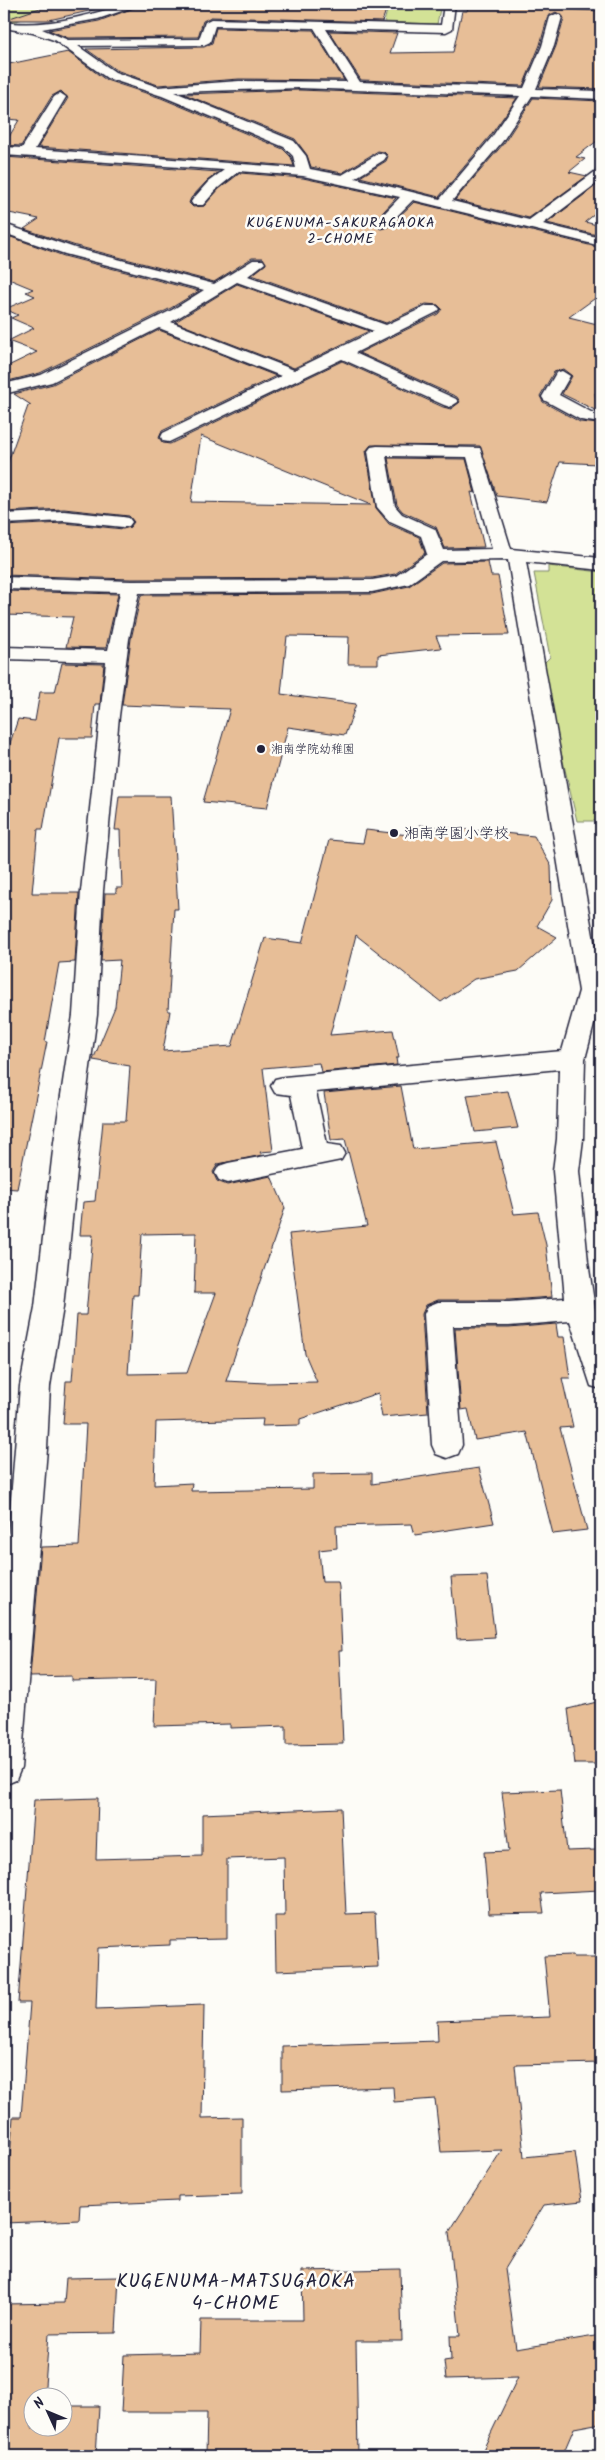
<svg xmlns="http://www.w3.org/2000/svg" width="605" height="2460" font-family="Kalam,'Klee One',sans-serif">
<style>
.green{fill:#d3e296;stroke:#7a8268}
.building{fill:#e7be97;stroke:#22223b;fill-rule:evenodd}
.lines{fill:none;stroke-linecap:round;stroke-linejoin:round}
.street-casing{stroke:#22223b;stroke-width:3}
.street{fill:#fdfcf7;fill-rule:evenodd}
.poi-dot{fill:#22223b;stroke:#fdfcf7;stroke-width:2}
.labels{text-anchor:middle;stroke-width:5;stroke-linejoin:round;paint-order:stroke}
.far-poi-label{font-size:12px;fill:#22223b;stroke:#fdfcf7;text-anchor:start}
.far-neighbourhood-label{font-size:14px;letter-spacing:1px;fill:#22223b;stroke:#fdfcf7}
.poi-label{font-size:15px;fill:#22223b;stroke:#fdfcf7;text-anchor:start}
.near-neighbourhood-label{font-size:19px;letter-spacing:1px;fill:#22223b;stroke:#fdfcf7}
</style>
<rect width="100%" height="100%" fill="#fdfcf7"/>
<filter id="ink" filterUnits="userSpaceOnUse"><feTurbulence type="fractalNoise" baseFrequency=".02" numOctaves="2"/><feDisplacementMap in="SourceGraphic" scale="10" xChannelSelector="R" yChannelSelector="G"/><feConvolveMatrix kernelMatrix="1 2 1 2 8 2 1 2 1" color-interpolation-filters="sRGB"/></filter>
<g filter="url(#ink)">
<path class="green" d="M10,4H50C40,14 18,23 4,22V5Z
M389,4H441L437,24L384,22Z
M548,566L601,572V821H577L541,666L550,657L534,573H548Z"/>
<path class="building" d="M52,4H120L49,20H4Z
M144,4H388L382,22L211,17L203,21L198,37L68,38L49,30L99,21Z
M469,4H565V9L601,11V89L539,87L556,46L564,18L556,12L548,16L540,45L523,86L361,80L329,31L397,33L390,53L453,52L462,11H467Z
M216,28L313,30L344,80L239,79L158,85L116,70L86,49L204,47L212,43Z
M68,52L106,80L161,98L283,149L291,157L294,166L38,147L68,98L61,91L52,96L21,146L4,145L19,120L4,119V65Z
M299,90L517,98L490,136L439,197L360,177L386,161L388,156L384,152L378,151L342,173L311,167L307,155L295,139L184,94Z
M533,98L601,101V138L576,157L585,159L569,172L587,176L529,218L455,200L504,143Z
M4,157L219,172L207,181L191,198L189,203L193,207L204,206L219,189L240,173L303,178L396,198L374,222V225L381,229L388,227L414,202L601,248V294L569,317L601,325V393H595L597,411L562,394L572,376L563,369L554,372L540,396L543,402L580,422L598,424L599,444H597V464L560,462L547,502L497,496L480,446L371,445L366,451L376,508L389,524L419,537L425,553L395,574L372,578L131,579L4,575V526L64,523L123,529L130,527L134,522L129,516L64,509L4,512V473L28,406L31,405L14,394L53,384L159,330L276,376L162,431L159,438L163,443L170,444L342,361L443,407L451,409L460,402L457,397L359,353L438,314L442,309L438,305L426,304L386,323L252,275L266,264L263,258H252L214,282L76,246L24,229L39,219L4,212ZM201,436L371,505L191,502Z
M601,182V209L585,222L601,226V236L547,223Z
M11,237L64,256L199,291L171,308L40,373L4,382V368L37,352L8,341L34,328L11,318L18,315L5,309L35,296L26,292L33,289L4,277V242Z
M237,284L369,331L294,368L175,322Z
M388,458L466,459L475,493L471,492L484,547L445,548L436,527L403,512L397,505Z
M488,562L491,576H498L509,635L436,636L441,648L378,655V664H348L349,637L287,636L281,694L356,704L345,735L288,727L267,808L203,802L230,709L122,705L131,639L141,595L372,594L409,586L442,563Z
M4,591L118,594L106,648L66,647L73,617L4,615Z
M62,663L104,664L100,704H95L92,738H59L43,829H38L32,893H79L75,962L59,963L45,1042H47L17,1189L4,1188V761L18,719L35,721L40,692H55Z
M119,796H171L178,909H174L168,1011H170L163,1051L232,1046L265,938L302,943L329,840L363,843L366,830L417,836L419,825L534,836L551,866L552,900L537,926L557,937L518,971L474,979L441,1002L356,935L330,1035L393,1030L399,1058H396L397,1065L321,1072L319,1063L263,1068L273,1151L260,1152L262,1155L218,1164L213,1172L217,1181L227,1185L271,1176L285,1208L226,1381L265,1383L317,1382L305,1354L289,1234L367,1226L345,1139L331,1140L324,1093L401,1086L413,1149L496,1142L514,1214L538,1212L546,1245L552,1297L509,1300H438L426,1305L422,1314L428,1413L382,1417L378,1393L300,1419V1425L262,1426L263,1419L156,1422L154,1485L192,1483L191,1491L313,1489V1474L372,1473V1484L479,1468L494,1523L415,1535L412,1524L336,1526L337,1548L319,1550L322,1582H338L339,1587L342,1651H339L343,1744L286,1745V1726L230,1728V1724L154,1726L156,1679L72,1681V1676L30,1677L41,1547L79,1546L86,1424H63L66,1381H72L77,1315H86L93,1235H80L83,1202L95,1201L103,1121H126L130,1066L93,1060L115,1007L120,960L101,961L105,893H116V888H122L120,830H115ZM196,1233L194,1293H216L187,1373L128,1374L133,1295H138L142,1234Z
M508,1091L518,1128L475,1132L467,1095Z
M556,1324L558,1337H564L570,1378H562L573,1427L560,1428L587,1530L553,1534L527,1432L475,1440L468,1409L461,1410L455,1328H509Z
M487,1576L495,1637L457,1639L451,1577Z
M601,1701V1764H575L568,1709Z
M560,1790L567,1851L596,1850L600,1890L541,1893L544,1913L489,1914L484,1852L509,1851L502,1792Z
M98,1798L96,1859L202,1856V1814L341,1808L346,1914L375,1913L378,1967L276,1971L275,1916H285L284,1857L227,1859V1939L170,1940V1945L98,1948L96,2009L204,2005L202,2118L242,2117V2194L178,2196V2201L80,2205L79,2220L5,2223L13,2117H21L30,2003H18L34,1800Z
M572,1955L573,1957H601V2063L515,2065L524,2157L575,2152L582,2201L544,2205L505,2269L516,2349L601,2335V2423L574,2428L562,2456H480L518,2377L446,2379L444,2361L451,2360L450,2336H460L449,2232L502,2150L441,2152L435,2099L394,2102L393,2087L282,2090V2046L438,2041L437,2021L550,2017L544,1956Z
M400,2269L402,2341H356L358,2456H206L207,2412H121L124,2355L200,2353L201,2320H303L302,2271Z
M119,2277L116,2333L49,2334L44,2398H32V2428H62V2406H99L96,2456H4V2304L64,2303L66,2278Z"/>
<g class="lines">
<g class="street-casing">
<path id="street" d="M125,4H142L98,19L42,29L68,40L199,39L205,22L211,19L441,25L444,4H455L452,29L446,32L326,29L360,82L524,88L542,46L550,17L556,14L560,15L562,17L554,46L536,89L601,91V99L532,96L502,142L452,201L529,220L596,171L601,170V180L543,224L601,238V246L413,200L387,226L382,227L375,223L400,197L303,176L239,171L218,188L203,205H193L191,202L193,199L208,182L224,170L4,155V147L22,148L54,97L60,93L66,97L35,149L296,168L293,156L284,147L162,96L107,78L54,40L33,33L4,28V22C43,28 88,16 125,4ZM215,26L314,28L347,82L239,81L158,87L115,72L78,46L204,45L210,42ZM299,88L520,96L492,137L440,199L355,178L384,160L386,157L384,154L379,153L342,175L310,169L306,156L294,141L175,92Z
M4,224L75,248L214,284L253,260H263L265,263L248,276L386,325L427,306H437L440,309L437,312L355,353L456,399L458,402L450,407L444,405L342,359L169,442L163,441L161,437L163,433L281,376L159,328L52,382L4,394V384L41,375L172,310L204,290L65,254L4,233ZM237,282L374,331L294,370L171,322Z
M562,371L570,376L559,395L591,412L601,413V423L581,420L544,400L542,397L556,373Z
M377,446L480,448L511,549L601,558V570L526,562L601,980V998L585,1059L583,1139L579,1171L588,1262L595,1309L601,1329V1389L591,1386L570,1321L509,1326H453L462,1445L458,1454L447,1458L436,1454L432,1445L424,1314L428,1306L438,1302H509L565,1298L553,1171L557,1139L559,1069L316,1092L327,1144L341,1146L345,1153L341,1160L228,1183L219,1180L215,1173L219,1166L228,1163L302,1149L291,1095L275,1093L271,1086L275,1079L284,1077L562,1051L579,991L508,560L441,561L409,584L372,592L139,593L129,639L119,716L103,891L97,1015L80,1142L63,1307L50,1386L47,1449L21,1768L16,1780L4,1785V1587L20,1386L35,1307L54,1142L73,1015L81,891L106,662L4,659V647L108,650L120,592L4,589V577L131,581L372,580L396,576L427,554L421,536L390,522L377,507L368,451L371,447ZM386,456L467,457L492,549L444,550L435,529L402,514L395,506Z
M64,511L123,517L129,518L132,522L129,526L123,527L64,521L4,524V514Z"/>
</g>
<use href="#street" class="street"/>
</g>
</g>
<g class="poi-dot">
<circle cx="261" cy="749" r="5"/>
<circle cx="394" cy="833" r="5"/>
</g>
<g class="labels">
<g class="far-poi-label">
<text x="271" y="753">湘南学院幼稚園</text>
</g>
<g class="far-neighbourhood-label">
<text x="341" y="227">KUGENUMA-SAKURAGAOKA<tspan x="341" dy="16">2-CHOME</tspan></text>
</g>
<g class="poi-label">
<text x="404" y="838">湘南学園小学校</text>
</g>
<g class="near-neighbourhood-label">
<text x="236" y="2287">KUGENUMA-MATSUGAOKA<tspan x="236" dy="22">4-CHOME</tspan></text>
</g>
</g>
<rect width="605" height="2460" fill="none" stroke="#fdfcf7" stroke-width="20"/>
<rect x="10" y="10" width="585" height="2440" fill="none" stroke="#22223b" stroke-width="2" filter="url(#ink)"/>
<g transform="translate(48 2412) rotate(314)"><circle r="24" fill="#fdfcf7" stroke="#a5a5ac"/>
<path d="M0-4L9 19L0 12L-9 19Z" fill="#22223b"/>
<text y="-8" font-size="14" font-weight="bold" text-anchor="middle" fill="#22223b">N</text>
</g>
</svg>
